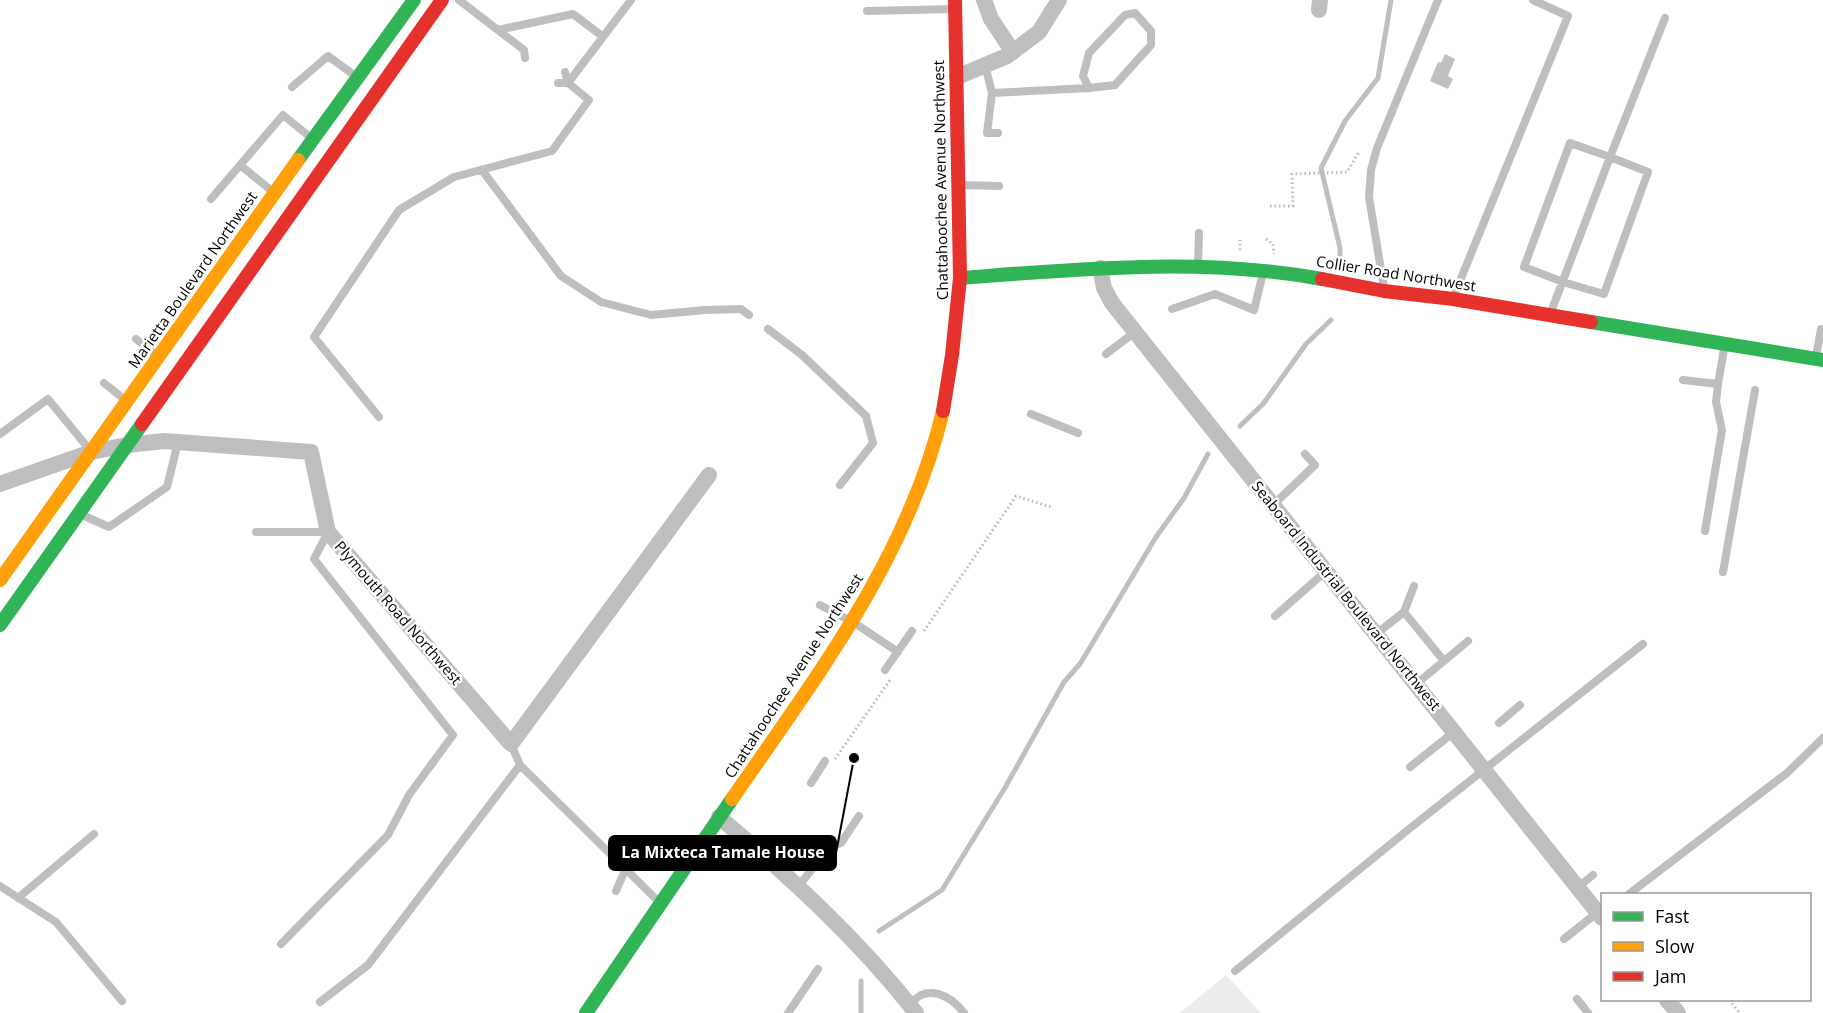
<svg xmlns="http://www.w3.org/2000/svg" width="1823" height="1013" font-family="'Open Sans',sans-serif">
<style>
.green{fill:#ececec}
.water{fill:#bfbfbf}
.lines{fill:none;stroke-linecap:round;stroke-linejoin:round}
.stream{stroke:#bfbfbf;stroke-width:5}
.path{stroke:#b9b9b9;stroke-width:3;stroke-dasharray:1.5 3;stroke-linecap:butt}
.lane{stroke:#bebebe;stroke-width:8}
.street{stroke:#bebebe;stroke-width:16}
.fast{stroke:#30b455;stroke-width:14}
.slow{stroke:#ff9f0a;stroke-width:14}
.jam{stroke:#e5322d;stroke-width:14}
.labels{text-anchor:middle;stroke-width:5;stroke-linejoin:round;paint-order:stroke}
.street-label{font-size:15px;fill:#000;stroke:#fff}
.leader{fill:none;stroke:#000;stroke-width:2}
.callout-dot{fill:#000;stroke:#fff;stroke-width:2}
.callout{fill:#000;stroke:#000;stroke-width:2}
.callout-label{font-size:16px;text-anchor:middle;font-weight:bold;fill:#fff}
</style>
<rect width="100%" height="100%" fill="#fff"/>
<path class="green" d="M1226,975L1261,1013H1180Z"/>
<path class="water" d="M1445,54L1455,59L1448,76L1453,79L1448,89L1430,81L1438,62L1441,63Z"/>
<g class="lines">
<path class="stream" d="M1340,263V248L1321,168L1345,121L1378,78L1391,0
M1240,426L1263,404L1306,344L1331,320
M879,931L942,890L1006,786L1064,682L1080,664L1156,537L1184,498L1208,454
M861,1013V981"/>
<path class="path" d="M1270,206H1293L1292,174L1347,172L1359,152
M1266,239L1273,244L1274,254
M1240,250V240
M924,631L1016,496L1051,507
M835,759L890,680
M1729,1000L1740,1013"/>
<path class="lane" d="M459,0L524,50L525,58
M867,11L954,9
M498,30L573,14L602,36
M985,65L992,93L1089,88L1115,85L1151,45V31L1135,13L1125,15L1089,53L1083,76L1089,88
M558,83H568
M568,83L631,0
M292,87L328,56L354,75
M992,93L987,133H998
M240,165L272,191
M482,170L561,276L601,302L651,315L705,310L741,309L749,315
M959,185L999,186
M211,199L283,115L310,137
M1198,264L1199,233
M1384,288L1369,197L1371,170L1377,148L1438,0
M1453,298L1568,16L1533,0
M1172,309L1215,294L1254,310L1263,273
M1551,312L1610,157L1648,172L1604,294L1563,282L1524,267L1570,143L1610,157L1665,18
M768,329L802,355L866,416L873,443L840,485
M136,339L156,355
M1106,354L1135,332
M1816,356L1821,329H1823
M1683,380L1718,384L1725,344
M104,383L124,399
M1031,414L1078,433
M379,417L314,337L399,210L454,177L552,151L589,100L568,83L565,72
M0,434L48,399L89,449
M1273,505L1315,465L1305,454
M82,515L109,527L167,487L178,442
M1705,531L1722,430L1716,402L1718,384
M256,532H328L314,559L453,735L409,795L388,835L281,944
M1723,572L1755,390
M820,605L853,622L898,652
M1404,612L1444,661L1468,641
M1275,616L1326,571
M1376,634L1404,612L1414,586
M885,670L912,631
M1416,684L1444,661
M1499,723L1520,705
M511,744L520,765
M1410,767L1454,732
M811,783L825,761
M0,886L56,922L122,1001
M798,887L829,847L841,843L859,816
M1578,887L1593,875
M616,891L626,868
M1629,894L1787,773L1823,738
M18,898L94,834
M1564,939L1598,912
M1235,971L1409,829L1643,644
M1577,999L1588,1013
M320,1002L368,965L520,765L659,902
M909,1004C913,1002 917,997 921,995C938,988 955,1001 964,1013
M788,1013L818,969"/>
<path class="street" d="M984,0L991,19L1013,52
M1319,10L1320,0
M957,77L1007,56L1039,32L1059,0
M1100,268L1104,288L1112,303L1602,918
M0,484L91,452L127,445L164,441L311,452L328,532L511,744L709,475
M719,817C790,877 859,940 916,1013
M1667,1000L1678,1013"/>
<path class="fast" d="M298,160L414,0
M960,278C1080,269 1202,257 1322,279
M1591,322L1823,360
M0,625L142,424
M586,1013L732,799"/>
<path class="slow" d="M0,580L298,160
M732,799C816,677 908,558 943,411"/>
<path class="jam" d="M1322,279L1384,291L1453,299L1591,322
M943,411L952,355L960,278L955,0
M142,424L442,0"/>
</g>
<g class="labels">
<g class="street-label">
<text transform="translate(941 180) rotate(-91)" y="5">Chattahoochee Avenue Northwest</text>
<text transform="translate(1396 274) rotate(9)" y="5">Collier Road Northwest</text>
<text transform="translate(193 280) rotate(-55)" y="5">Marietta Boulevard Northwest</text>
<text transform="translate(1346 596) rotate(51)" y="5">Seaboard Industrial Boulevard Northwest</text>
<text transform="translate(398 613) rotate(49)" y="5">Plymouth Road Northwest</text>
<text transform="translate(794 676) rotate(-57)" y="5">Chattahoochee Avenue Northwest</text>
</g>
</g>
<path class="leader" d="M854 758L836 853"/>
<circle class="callout-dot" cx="854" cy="758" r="6"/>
<rect class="callout" x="609" y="836" width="227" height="34" rx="6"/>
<g class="callout-label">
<text x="723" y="858">La Mixteca Tamale House</text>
</g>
<rect x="1601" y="893" width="210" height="108" fill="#ffffff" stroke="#999999" stroke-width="1.5"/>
<rect x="1613" y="912" width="30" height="9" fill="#30b455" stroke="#999999" stroke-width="1.5"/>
<text x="1655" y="923" font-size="18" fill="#000000">Fast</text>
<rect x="1613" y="942" width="30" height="9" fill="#ff9f0a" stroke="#999999" stroke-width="1.5"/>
<text x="1655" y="953" font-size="18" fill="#000000">Slow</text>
<rect x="1613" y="972" width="30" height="9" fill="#e5322d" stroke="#999999" stroke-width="1.5"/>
<text x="1655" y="983" font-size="18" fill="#000000">Jam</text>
</svg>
